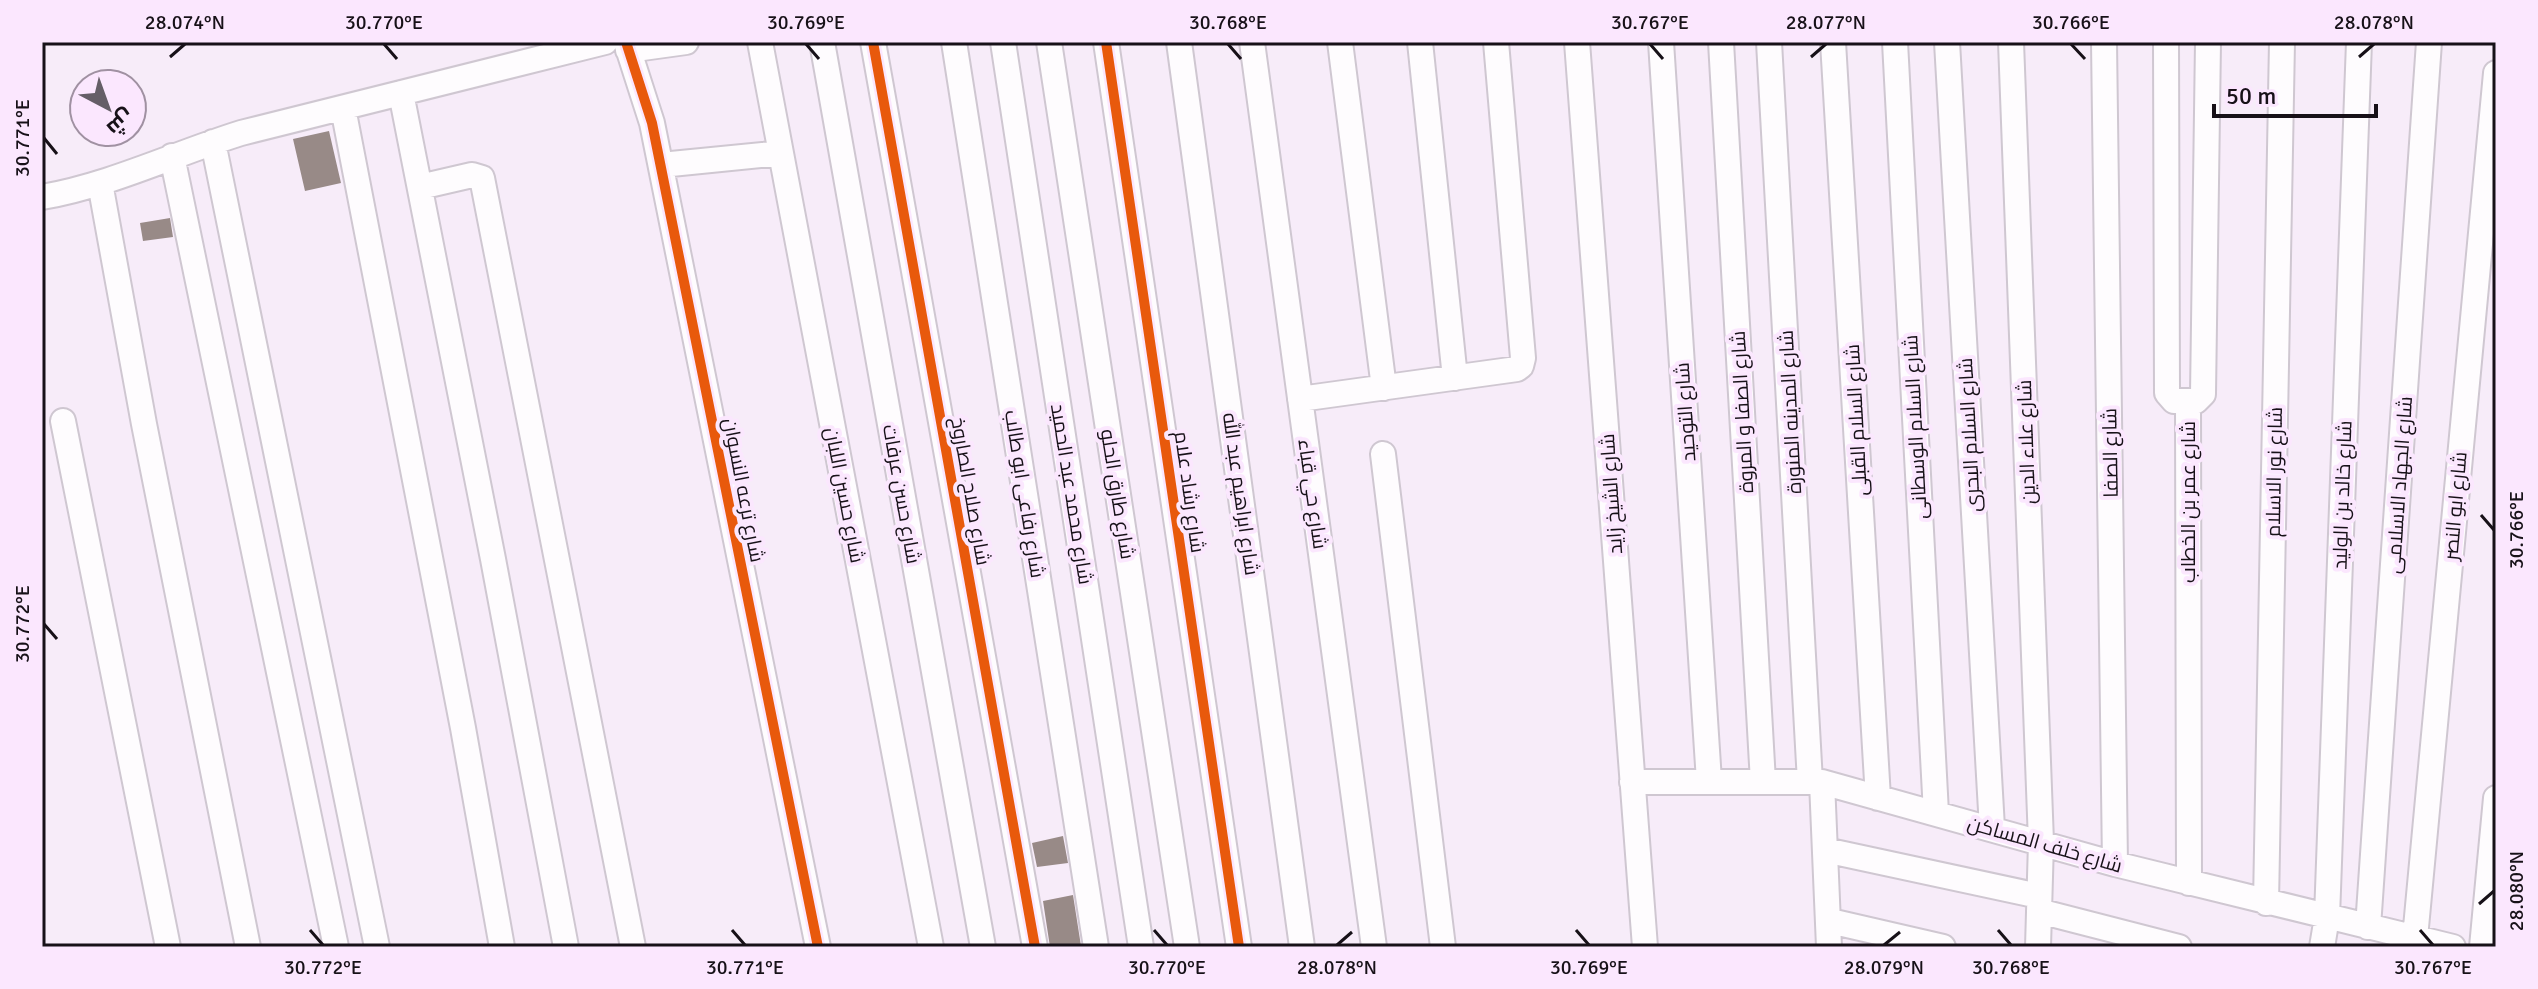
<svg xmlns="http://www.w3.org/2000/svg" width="2538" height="989" font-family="Signika,Cairo,sans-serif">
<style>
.building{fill:#988a87}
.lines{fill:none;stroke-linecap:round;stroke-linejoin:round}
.street-casing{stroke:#cfc7d1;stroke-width:28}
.street{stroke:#fefcfe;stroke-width:24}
.cycleway-casing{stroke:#fbe7fe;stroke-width:15}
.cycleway{stroke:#e8590c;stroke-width:10}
.ticks{fill:none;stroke:#171118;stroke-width:3}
.labels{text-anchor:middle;stroke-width:8;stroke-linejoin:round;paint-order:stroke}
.street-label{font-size:20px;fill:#171118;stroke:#fbe7fe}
.neatline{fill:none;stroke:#171118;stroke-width:3}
.ticks-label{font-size:20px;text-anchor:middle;fill:#171118}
</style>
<rect width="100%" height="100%" fill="#f7ecf9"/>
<path class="building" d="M329,131L341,183L305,191L293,139Z
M170,218L173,237L143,241L140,223Z
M1063,836L1068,863L1037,867L1032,843Z
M1073,895L1081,946L1050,947L1043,901Z"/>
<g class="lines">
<g class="street-casing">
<path id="street" d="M626,42L652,123L818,947
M760,42L931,947
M822,42L983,947
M873,42L1035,947
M954,42L1096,947
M1003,42L1141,947
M1049,42L1187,947
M1106,42L1239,947
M1179,42L1302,947
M1252,42L1374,947
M1340,42L1384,388
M1420,42L1455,378
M1577,42L1645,947
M1661,42L1709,781
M1721,42L1763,782
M1769,42L1810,782
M1833,42L1878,798
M1895,42L1936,813
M1947,42L1992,828
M2011,42L2041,842L2038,947
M2104,42L2115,864
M2166,42L2167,393L2174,401H2196L2203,394L2208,42
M628,50L686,42
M401,93L493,559L566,947
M343,108L463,728L502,947
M213,142L377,947
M172,156L336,947
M661,165L781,153
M100,183L144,424L248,947
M420,187L472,175L482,178L633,947
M42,197C111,185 174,154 241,133L605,42
M1300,399L1517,369L1521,366L1523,358L1496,42
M2188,401L2189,883
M63,421L168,947
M1383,454L1443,947
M1632,782H1822L2115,864L2453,947
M1822,782L1829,947
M1825,850L2039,896
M2266,903L2282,42
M2039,911L2179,947
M1830,921L1943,947
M2368,927L2429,42
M2415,938L2496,73
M2322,947L2327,917L2359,42
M2482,947L2496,798"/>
</g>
<use href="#street" class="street"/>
<g class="cycleway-casing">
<path id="cycleway" d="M626,42L652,123L818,947
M873,42L1035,947
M1106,42L1239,947"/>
</g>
<use href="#cycleway" class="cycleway"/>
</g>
<path class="ticks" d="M384,44L397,59M806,44L819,59M1228,44L1241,59M1650,44L1663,59M2071,44L2085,59M170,57L185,44M1811,57L1826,44M2359,57L2374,44M44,138L57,154M2481,515L2494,530M44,624L57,639M2479,904L2494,891M310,930L323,945M732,930L745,945M1154,930L1167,945M1576,930L1589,945M1998,930L2011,945M2420,930L2433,945M1337,945L1352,932M1884,945L1900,932"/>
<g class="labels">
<g class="street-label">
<text transform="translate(1685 412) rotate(-94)" y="7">شارع التوحيد</text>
<text transform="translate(1742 412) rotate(-93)" y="7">شارع الصفا و المروة</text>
<text transform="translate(1790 412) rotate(-93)" y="7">شارع المدينه المنورة</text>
<text transform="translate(1856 420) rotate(-93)" y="7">شارع السلام القبلى</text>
<text transform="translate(1915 427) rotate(-93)" y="7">شارع السلام الوسطانى</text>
<text transform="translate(1969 435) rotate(-93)" y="7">شارع السلام البحرى</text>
<text transform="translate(2026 442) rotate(-92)" y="7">شارع علاء الدين</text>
<text transform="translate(2110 453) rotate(-91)" y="7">شارع الصفا</text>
<text transform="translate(2274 472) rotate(-89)" y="7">شارع نور الاسلام</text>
<text transform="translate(2399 485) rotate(-86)" y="7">شارع الجهاد الاسلامى</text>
<text transform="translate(744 490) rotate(79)" y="7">شارع ترعه النسوان</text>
<text transform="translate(971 491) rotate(80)" y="7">شارع صلاح الصاروخ</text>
<text transform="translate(1190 492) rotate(82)" y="7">شارع رشاد علام</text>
<text transform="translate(902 494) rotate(80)" y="7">شارع حسن عرفات</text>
<text transform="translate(1025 494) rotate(81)" y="7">شارع رفاعى ابو طالب</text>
<text transform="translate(1072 494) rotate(81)" y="7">شارع محمد عبد الحميد</text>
<text transform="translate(1118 494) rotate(81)" y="7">شارع طارق الحلو</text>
<text transform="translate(1241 494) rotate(82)" y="7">شارع ابراهيم عبد الله</text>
<text transform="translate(1313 494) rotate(82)" y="7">شارع حي قباء</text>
<text transform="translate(1611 494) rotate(-94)" y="7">شارع الشيخ زايد</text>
<text transform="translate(845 495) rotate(79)" y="7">شارع حسين اللبان</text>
<text transform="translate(2342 495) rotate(-88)" y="7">شارع خالد بن الوليد</text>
<text transform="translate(2188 502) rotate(-90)" y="7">شارع عمر بن الخطاب</text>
<text transform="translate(2455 506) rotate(-85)" y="7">شارع ابو النصر</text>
<text transform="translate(2045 844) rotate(16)" y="7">شارع خلف المساكن</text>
</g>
</g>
<rect width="2538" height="989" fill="none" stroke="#fbe7fe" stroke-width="88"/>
<g transform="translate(108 108) rotate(139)"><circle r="38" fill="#fbe7fe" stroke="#a091a2" stroke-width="2"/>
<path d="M0-6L14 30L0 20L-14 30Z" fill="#655e67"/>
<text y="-12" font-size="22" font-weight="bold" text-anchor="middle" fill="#171118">ش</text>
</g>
<path d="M2214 104v12h162v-12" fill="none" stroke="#171118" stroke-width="4"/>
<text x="2226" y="104" font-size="24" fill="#171118" stroke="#fbe7fe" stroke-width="6" paint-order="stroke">50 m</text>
<rect x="44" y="44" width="2450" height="901" class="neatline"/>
<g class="ticks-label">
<text x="185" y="29">28.074°N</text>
<text x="384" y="29">30.770°E</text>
<text x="806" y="29">30.769°E</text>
<text x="1228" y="29">30.768°E</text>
<text x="1650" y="29">30.767°E</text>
<text x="1826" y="29">28.077°N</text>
<text x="2071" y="29">30.766°E</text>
<text x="2374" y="29">28.078°N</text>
<text transform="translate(22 138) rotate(-90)" y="7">30.771°E</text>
<text transform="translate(2516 530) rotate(-90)" y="7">30.766°E</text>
<text transform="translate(22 624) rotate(-90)" y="7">30.772°E</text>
<text transform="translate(2516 891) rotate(-90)" y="7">28.080°N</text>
<text x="323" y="974">30.772°E</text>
<text x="745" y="974">30.771°E</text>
<text x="1167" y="974">30.770°E</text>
<text x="1337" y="974">28.078°N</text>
<text x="1589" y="974">30.769°E</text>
<text x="1884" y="974">28.079°N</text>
<text x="2011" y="974">30.768°E</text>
<text x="2433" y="974">30.767°E</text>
</g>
</svg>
